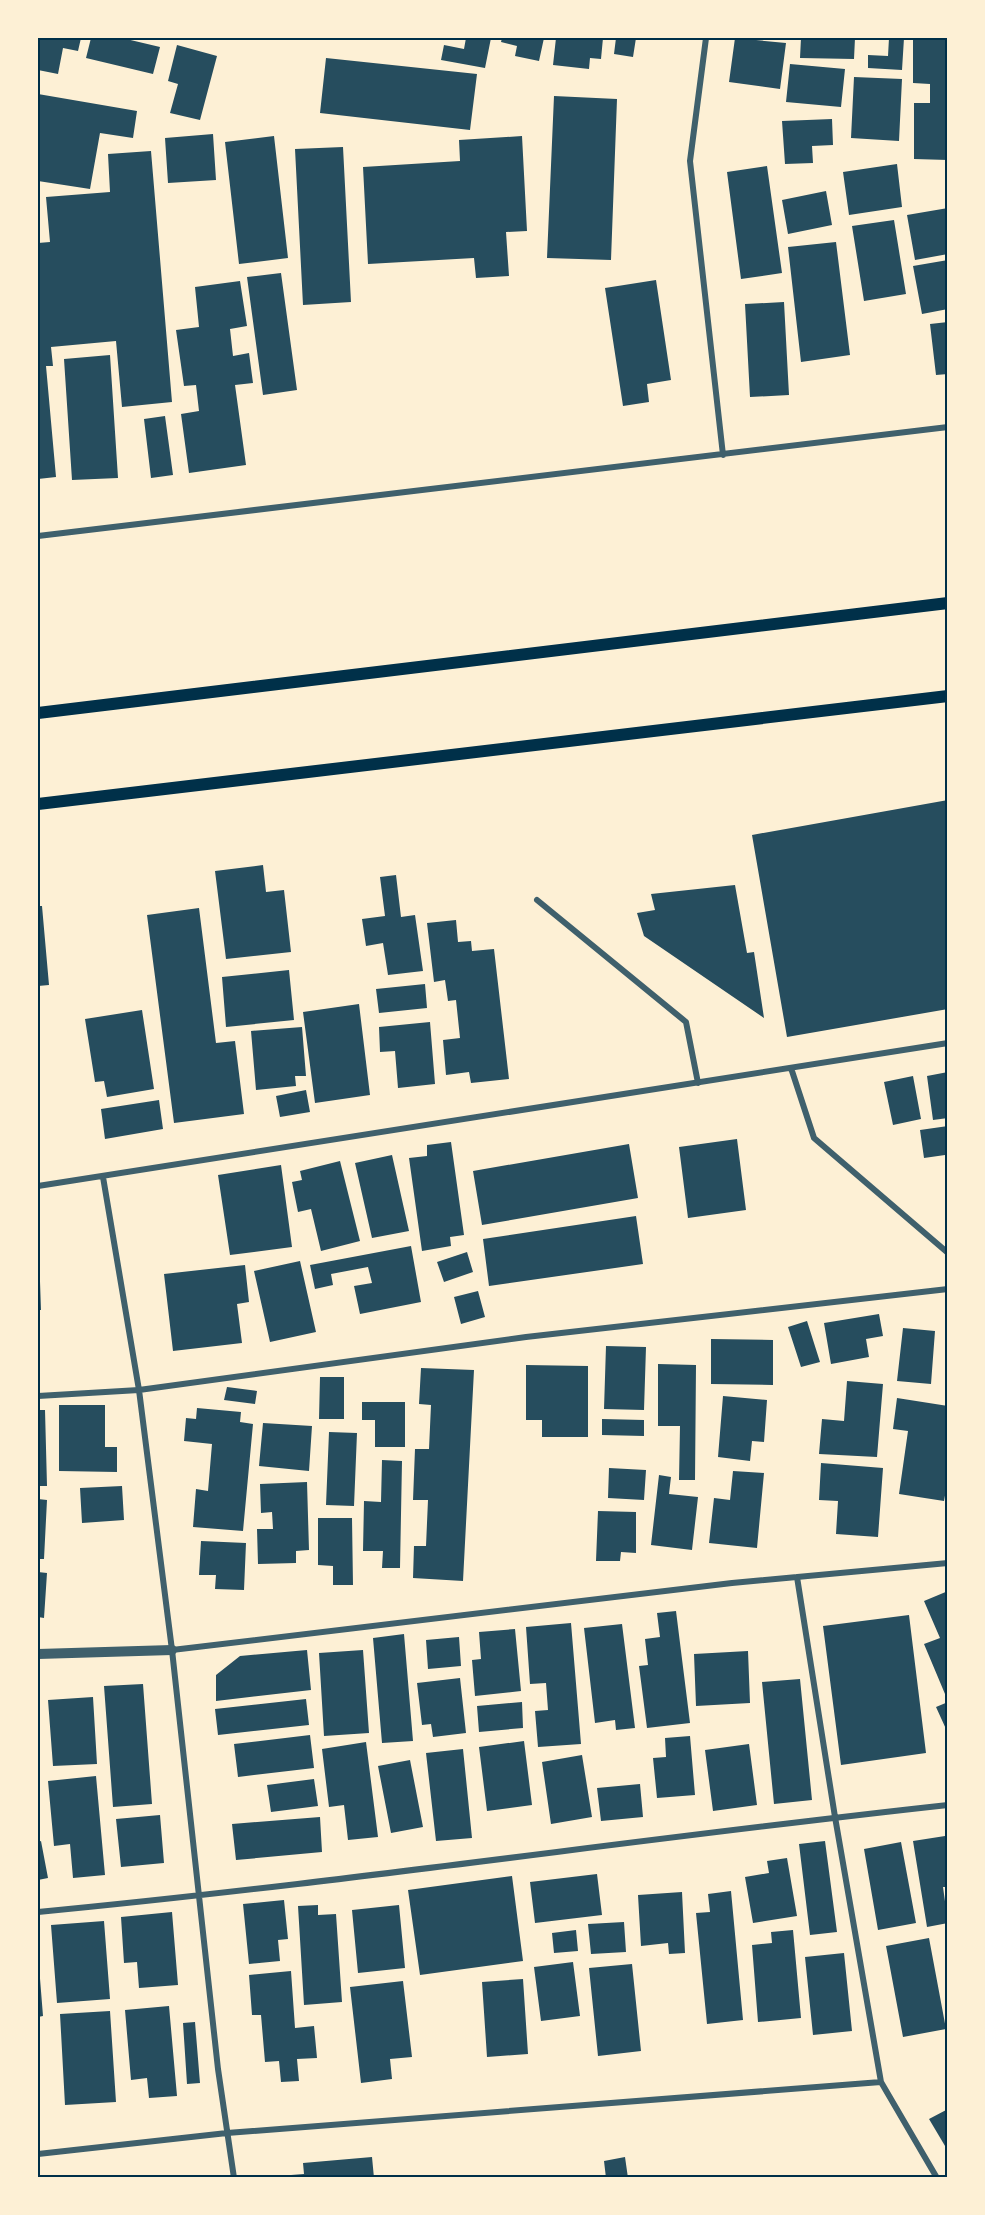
<svg xmlns="http://www.w3.org/2000/svg" width="985" height="2215" font-family="'Varela Round',sans-serif">
<style>
.building{fill:#264d5e}
.lines{fill:none;stroke-linecap:round;stroke-linejoin:round}
.minor{stroke:#3f606c;stroke-width:6}
.tertiary{stroke:#3f606c;stroke-width:10}
.secondary{stroke:#003049;stroke-width:12}
.neatline{fill:none;stroke:#003049;stroke-width:2}
</style>
<rect width="100%" height="100%" fill="#fdf0d5"/>
<path class="building" d="M38,38H81L78,51L63,48L58,74L38,70Z
M91,38H122L160,47L153,74L86,58Z
M466,38H491L485,68L441,60L444,45L464,49Z
M502,38H544L539,61L515,56L517,46L501,42Z
M556,38H603L601,59L590,58L589,69L553,65Z
M616,38H636L633,57L614,54Z
M735,38L786,43L780,89L729,82Z
M801,38H855L854,59L800,58Z
M889,38H904L902,70L868,68V55L888,56Z
M913,38H948V160L914,159V103H930V84L913,83Z
M177,45L217,56L200,120L170,113L178,84L168,81Z
M326,58L477,74L470,130L320,113Z
M790,64L845,69L841,107L786,102Z
M854,77L902,79L899,141L851,138Z
M38,94L137,111L133,138L100,133L90,189L38,181Z
M554,96L617,99L611,260L547,258Z
M832,119L833,145L812,146L813,163L785,164L782,121Z
M213,134L216,180L168,183L165,138Z
M274,136L288,258L239,264L225,142Z
M522,136L527,231L506,232L509,276L476,278L474,258L368,264L363,167L460,161L459,140Z
M343,147L351,302L303,305L295,149Z
M151,151L172,402L122,407L116,341L51,347L53,366H46L56,477L38,479V243L50,242L46,197L110,192L108,154Z
M897,164L902,207L849,215L843,172Z
M767,166L782,273L741,279L727,172Z
M826,191L832,225L788,234L782,200Z
M948,208V254L915,260L907,215Z
M894,220L906,294L864,301L852,226Z
M836,242L850,355L801,362L788,247Z
M948,260V309L922,314L913,266Z
M281,273L297,390L263,395L247,277Z
M656,280L671,380L647,384L649,402L623,406L605,288Z
M240,281L247,326L230,329L233,356L249,353L253,383L235,385L246,465L189,473L181,414L199,411L196,385L184,386L176,330L199,327L195,287Z
M784,302L789,395L750,397L745,304Z
M948,322V374L936,375L930,324Z
M110,355L118,478L72,480L64,359Z
M165,416L173,475L151,478L144,419Z
M948,800V1009L787,1037L752,835Z
M263,865L266,892L284,890L291,952L226,959L215,871Z
M396,875L401,917L415,915L423,971L388,975L383,943L366,946L362,919L385,916L380,877Z
M735,885L747,953L754,952L764,1018L644,936L637,913L655,910L651,894Z
M38,906H42L49,985L38,986Z
M199,908L216,1043L235,1041L244,1114L174,1123L147,915Z
M456,920L458,942L471,941L472,951L494,949L509,1079L471,1083L469,1072L446,1075L443,1040L460,1038L456,1000L448,1001L445,980L434,982L427,923Z
M289,970L294,1020L226,1027L222,977Z
M425,984L427,1008L379,1013L376,989Z
M359,1004L370,1095L315,1103L303,1012Z
M142,1010L154,1089L107,1097L104,1081L95,1082L85,1019Z
M430,1022L435,1084L398,1088L395,1051L380,1052L379,1027Z
M302,1027L306,1076H295L296,1086L256,1090L251,1031Z
M948,1072V1118L933,1120L927,1076Z
M913,1076L921,1119L893,1125L884,1082Z
M306,1090L310,1112L280,1117L276,1096Z
M159,1100L163,1129L105,1139L101,1109Z
M948,1126V1165L945,1155L924,1158L920,1130Z
M737,1139L746,1210L688,1218L679,1147Z
M451,1142L464,1235L450,1237L451,1246L422,1251L409,1158L427,1156V1145Z
M629,1144L638,1198L482,1225L473,1171Z
M392,1155L409,1231L372,1238L355,1163Z
M340,1161L360,1241L321,1251L311,1209L298,1212L292,1182L302,1180L300,1171Z
M281,1165L292,1247L230,1255L218,1175Z
M636,1216L643,1264L489,1286L483,1239Z
M411,1246L421,1302L360,1314L354,1286L372,1283L368,1267L331,1274L333,1285L315,1289L310,1265Z
M467,1252L473,1272L444,1282L437,1262Z
M38,1253H39L41,1310H38Z
M300,1261L316,1332L270,1342L254,1271Z
M245,1265L249,1302L237,1304L242,1343L173,1351L164,1274Z
M478,1291L485,1317L461,1324L454,1297Z
M879,1314L883,1336L866,1339L869,1357L831,1364L824,1323Z
M807,1321L820,1362L801,1367L788,1327Z
M38,1325H40V1360H38Z
M903,1328L935,1331L931,1384L897,1381Z
M711,1339L773,1340V1385L711,1384Z
M606,1346L646,1347L644,1410L604,1409Z
M658,1364L696,1365L695,1480H679L680,1426H658Z
M526,1365L588,1366V1437H542V1420H526Z
M421,1368L474,1370L463,1581L413,1578L414,1546H426L428,1500H413L415,1449H429L431,1405L419,1404Z
M320,1377H344V1419H319Z
M847,1381L883,1384L877,1457L819,1454L822,1419L844,1421Z
M227,1387L257,1391L255,1404L224,1400Z
M723,1396L767,1400L764,1442L752,1441L750,1461L718,1457Z
M897,1398L948,1406V1479L944,1501L899,1494L908,1431L893,1429Z
M362,1402H405V1447H375V1420H362Z
M59,1405H105V1447H117V1472L59,1471Z
M197,1408L241,1412L240,1422L253,1424L243,1531L193,1527L196,1489L208,1491L212,1444L184,1441L186,1418L196,1419Z
M38,1410H45L47,1486H38Z
M602,1419L644,1420V1436L602,1435Z
M263,1423L312,1426L309,1471L259,1466Z
M329,1432L357,1433L354,1506L326,1505Z
M382,1460L402,1461L400,1568H382L383,1551H363L364,1501L381,1502Z
M821,1463L883,1468L878,1537L836,1534L838,1501L819,1500Z
M609,1468L646,1470L644,1500L608,1498Z
M733,1471L764,1473L757,1548L709,1543L714,1498L730,1500Z
M659,1475L671,1477L669,1494L698,1497L692,1550L651,1545Z
M307,1482L309,1550L296,1551V1563L258,1564L257,1529H273L272,1512L261,1513L260,1484Z
M122,1486L124,1520L82,1523L80,1488Z
M38,1499L47,1500L44,1559H38Z
M598,1511L636,1512V1553L621,1552L620,1561H596Z
M318,1518H352L353,1585H333V1566L318,1565Z
M201,1541L246,1543L244,1590L215,1589L216,1575H199Z
M38,1572L47,1573L44,1618L38,1617Z
M948,1591V1693L945,1694L924,1644L940,1638L924,1601Z
M676,1611L690,1723L647,1728L639,1666L648,1665L645,1639L660,1637L657,1613Z
M909,1615L926,1753L841,1765L823,1626Z
M571,1623L581,1744L538,1747L535,1711L548,1710L546,1683L530,1684L526,1627Z
M622,1624L635,1728L616,1730L615,1720L595,1723L584,1628Z
M515,1629L521,1691L475,1696L472,1660L481,1659L479,1632Z
M404,1634L413,1741L382,1743L373,1638Z
M459,1637L461,1666L428,1669L426,1640Z
M307,1650L311,1690L216,1701V1675L240,1656Z
M363,1650L369,1733L324,1736L319,1653Z
M748,1651L750,1703L696,1706L694,1654Z
M460,1678L466,1733L433,1737L431,1724L422,1725L417,1683Z
M800,1679L812,1800L774,1804L762,1682Z
M143,1684L152,1804L113,1807L104,1686Z
M93,1697L97,1764L53,1766L48,1700Z
M306,1699L309,1725L218,1735L215,1709Z
M522,1702L523,1728L479,1732L477,1706Z
M948,1702V1728L946,1729L936,1707Z
M310,1735L314,1768L238,1777L234,1744Z
M690,1736L695,1795L657,1798L653,1758L666,1757L665,1738Z
M524,1741L532,1805L487,1811L479,1747Z
M366,1742L378,1837L348,1840L344,1805L329,1807L322,1749Z
M749,1744L757,1805L713,1811L705,1750Z
M463,1749L472,1838L436,1841L426,1753Z
M582,1755L592,1817L551,1824L542,1762Z
M410,1760L423,1827L391,1833L378,1766Z
M96,1776L105,1875L73,1878L70,1844L54,1846L48,1781Z
M314,1779L318,1806L271,1812L267,1785Z
M640,1784L643,1817L601,1821L597,1788Z
M160,1815L164,1863L121,1867L116,1819Z
M320,1817L322,1852L236,1860L232,1824Z
M945,1836L948,1854V1887H943L948,1923L927,1927L913,1841Z
M41,1841L48,1878L38,1880V1842Z
M825,1841L837,1932L810,1935L799,1844Z
M901,1842L916,1923L878,1930L864,1849Z
M787,1858L797,1916L753,1923L745,1877L769,1873L767,1861Z
M597,1874L602,1915L535,1923L530,1882Z
M512,1876L523,1961L420,1975L408,1890Z
M731,1891L743,2020L707,2024L696,1913L710,1912L708,1894Z
M682,1892L685,1953L669,1954L668,1943L641,1946L638,1895Z
M284,1900L288,1939L278,1940L280,1961L249,1964L243,1904Z
M318,1905V1915L336,1914L342,2002L304,2005L298,1906Z
M399,1905L405,1968L358,1973L352,1910Z
M172,1912L178,1985L139,1988L137,1962L124,1963L121,1917Z
M104,1921L110,1999L57,2003L51,1925Z
M624,1922L626,1952L591,1954L588,1924Z
M576,1930L578,1951L554,1953L552,1933Z
M793,1930L801,2018L758,2022L752,1945L772,1943L771,1932Z
M929,1938L946,2029L903,2037L886,1946Z
M844,1953L852,2031L813,2035L805,1957Z
M573,1962L580,2016L541,2021L534,1967Z
M632,1964L641,2051L598,2056L589,1968Z
M38,1966H39L43,2016L38,2017Z
M291,1971L295,2028L314,2026L317,2058L297,2059L299,2081L281,2082L279,2061L265,2062L261,2015H252L249,1975Z
M523,1979L528,2054L487,2057L482,1982Z
M403,1981L412,2057L390,2059L392,2079L361,2083L350,1987Z
M169,2006L177,2096L149,2098L147,2078L131,2080L125,2010Z
M110,2011L116,2102L65,2105L60,2014Z
M195,2022L200,2083L187,2084L183,2023Z
M948,2109V2151L929,2119Z
M372,2157L374,2178H278V2176L304,2174L303,2163Z
M625,2157L628,2178H606L604,2161Z"/>
<g class="lines">
<path class="minor" d="M706,38L690,161L723,455
M38,536L948,427
M537,900L686,1022L698,1083
M791,1068L814,1138L948,1253
M103,1177L139,1390L172,1650L218,2069L234,2178
M38,1186L948,1043
M38,1396L139,1390L526,1337L948,1289
M797,1577L835,1817L881,2082L937,2178
M172,1650L732,1583L948,1563
M38,1912C342,1883 644,1838 948,1805
M38,2154L227,2133L881,2082"/>
<path class="tertiary" d="M38,1654L172,1650"/>
<path class="secondary" d="M38,713L948,603
M38,804L948,696"/>
</g>
<rect width="985" height="2215" fill="none" stroke="#fdf0d5" stroke-width="78"/>
<rect x="39" y="39" width="907" height="2137" class="neatline"/>
</svg>
